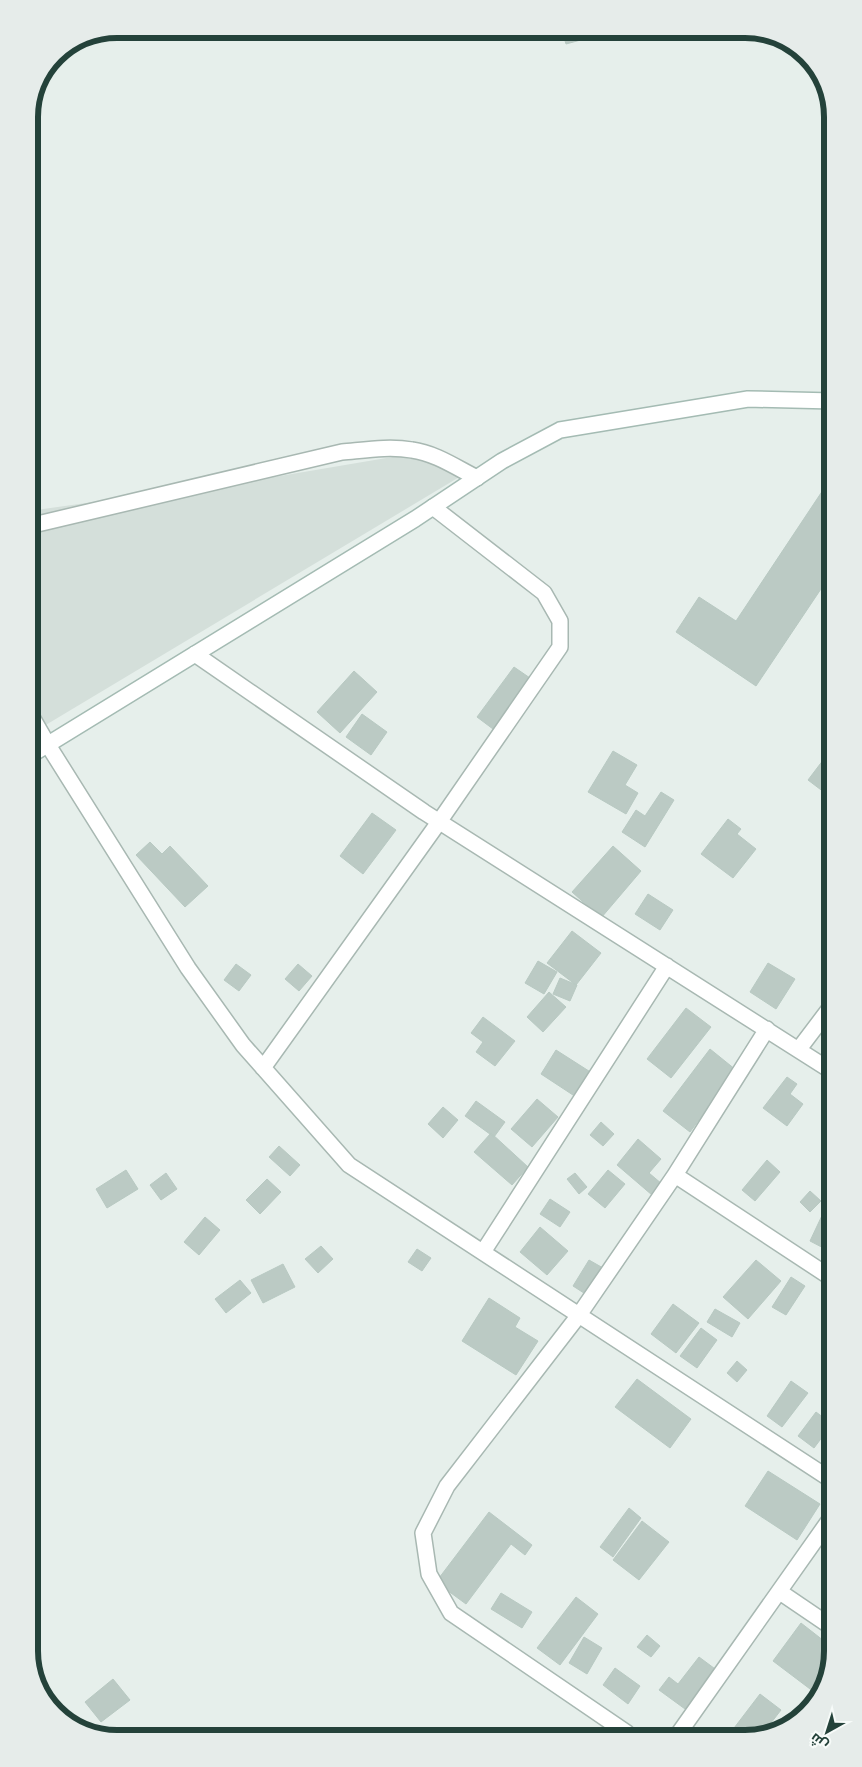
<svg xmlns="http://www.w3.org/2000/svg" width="862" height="1767" font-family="Cabin,Cairo,sans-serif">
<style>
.built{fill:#d4dfda}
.building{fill:#bbcac4;stroke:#b8c9c2}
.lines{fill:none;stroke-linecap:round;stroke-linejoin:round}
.minor-casing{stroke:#a8b8b2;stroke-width:18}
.secondary-casing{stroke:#a4bbb3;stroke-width:18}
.minor{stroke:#fff;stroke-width:15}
.secondary{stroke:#fff;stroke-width:15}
.rim{fill:none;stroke:#24423a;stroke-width:6}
</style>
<rect width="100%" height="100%" fill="#e6efeb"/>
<path class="built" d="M410,454L461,476L29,735V511L280,476Z"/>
<path class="building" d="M598,30L599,35L566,44L562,31Z
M823,490L833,497V571L756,686L676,632L699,597L736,621Z
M514,667L530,678L493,729L477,717Z
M354,671L377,692L340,733L317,712Z
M362,714L387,732L371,755L346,737Z
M833,747V799L808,780Z
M613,751L637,765L625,785L638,793L626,814L588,792Z
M661,792L674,800L645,847L622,832L636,810L645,816Z
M372,813L396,830L363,874L340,856Z
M728,819L741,829L737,834L756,849L733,878L701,854Z
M150,842L162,854L170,846L208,886L185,907L136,855Z
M613,846L641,871L601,918L572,892Z
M648,894L673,910L660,930L635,914Z
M572,931L601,953L576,985L547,963Z
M538,961L557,972L544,994L525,983Z
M768,963L795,979L776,1009L750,992Z
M236,964L251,975L239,991L224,980Z
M298,964L312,976L299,991L285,979Z
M560,978L577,985L570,1001L553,994Z
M549,992L566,1007L543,1032L527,1017Z
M686,1008L711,1027L671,1078L647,1059Z
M483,1017L515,1041L495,1066L476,1052L483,1042L471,1033Z
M710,1049L736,1070L690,1132L663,1111Z
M556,1050L592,1073L576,1097L541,1074Z
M787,1077L797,1084L790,1094L803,1104L787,1126L763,1108Z
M537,1099L558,1117L532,1147L511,1129Z
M476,1101L505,1122L494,1137L465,1116Z
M443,1107L458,1120L443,1138L428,1124Z
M601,1122L614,1134L603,1146L590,1135Z
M491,1133L528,1167L512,1185L474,1152Z
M638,1139L661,1159L649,1173L662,1184L652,1195L617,1165Z
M279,1146L300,1165L290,1176L269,1157Z
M767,1160L780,1172L755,1201L742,1190Z
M126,1170L138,1189L107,1208L96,1189Z
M608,1170L625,1184L605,1208L588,1194Z
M166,1173L177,1189L161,1200L150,1185Z
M575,1173L587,1187L579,1194L567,1179Z
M267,1179L281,1192L260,1214L246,1200Z
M810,1191L821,1201L810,1212L800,1202Z
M550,1199L570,1212L560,1227L540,1214Z
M826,1207L833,1211V1253L810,1241Z
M205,1217L220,1230L199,1255L184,1242Z
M540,1227L568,1251L547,1275L520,1252Z
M321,1246L333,1259L318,1273L305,1259Z
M417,1249L431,1258L422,1271L408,1262Z
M589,1260L603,1268L587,1295L573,1286Z
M756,1260L781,1281L748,1319L723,1297Z
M283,1264L295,1287L263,1303L251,1280Z
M791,1277L805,1286L786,1315L772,1307Z
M240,1280L251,1293L226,1313L215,1299Z
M489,1298L520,1318L515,1327L538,1341L516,1375L462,1341Z
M673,1304L699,1323L676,1353L651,1334Z
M715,1309L740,1323L732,1337L707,1322Z
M833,1322V1339L825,1333Z
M701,1328L717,1340L697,1368L680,1356Z
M737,1361L747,1370L737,1382L727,1373Z
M637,1379L691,1419L670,1448L615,1407Z
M791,1381L808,1393L782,1427L767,1416Z
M816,1412L832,1424L814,1448L798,1436Z
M768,1471L820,1504L797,1540L745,1506Z
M629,1508L641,1518L613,1557L600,1547Z
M489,1512L532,1545L525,1555L511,1544L466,1604L436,1582Z
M642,1521L669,1542L639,1580L613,1560Z
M501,1593L532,1612L522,1628L491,1609Z
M576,1597L598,1614L560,1665L537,1648Z
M801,1623L833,1648L821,1690L818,1695L773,1661Z
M647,1635L660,1646L651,1657L637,1647Z
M584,1637L602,1648L587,1674L569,1663Z
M699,1657L726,1677L696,1717L659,1690L669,1677L678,1684Z
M615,1668L640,1686L628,1704L603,1685Z
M113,1679L130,1700L101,1722L85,1702Z
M760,1694L781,1710L764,1732H731Z"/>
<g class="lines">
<g class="minor-casing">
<path id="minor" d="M29,526L342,452C365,450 389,446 412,450C435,453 457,468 477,478
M195,654L424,812L833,1072
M29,712L48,745L188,968L243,1045L349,1165L833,1481
M799,1049L833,1004
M263,1068L439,822L560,647V621L544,593L433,507
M675,1175L833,1279
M483,1252L667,966
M780,1592L833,1628
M627,1733L451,1613L429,1574L423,1533L447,1486L579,1315L675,1175L767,1029
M679,1733L833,1515"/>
</g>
<g class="secondary-casing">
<path id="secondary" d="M29,756L415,519L502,461L560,430L748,399L833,401"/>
</g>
<use href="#minor" class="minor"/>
<use href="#secondary" class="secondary"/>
</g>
<path d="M0 0H862V1767H0ZM117 38H745A79 79 0 0 1 824 117V1651A79 79 0 0 1 745 1730H117A79 79 0 0 1 38 1651V117A79 79 0 0 1 117 38Z" fill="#e6ecea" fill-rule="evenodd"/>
<path class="rim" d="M117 38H745A79 79 0 0 1 824 117V1651A79 79 0 0 1 745 1730H117A79 79 0 0 1 38 1651V117A79 79 0 0 1 117 38Z"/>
<g transform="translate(827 1732) rotate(219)" stroke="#f7fbf9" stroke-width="4" paint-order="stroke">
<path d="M0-4L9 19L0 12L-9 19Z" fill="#24423a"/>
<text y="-8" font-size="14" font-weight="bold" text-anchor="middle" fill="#24423a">ش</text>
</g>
</svg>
